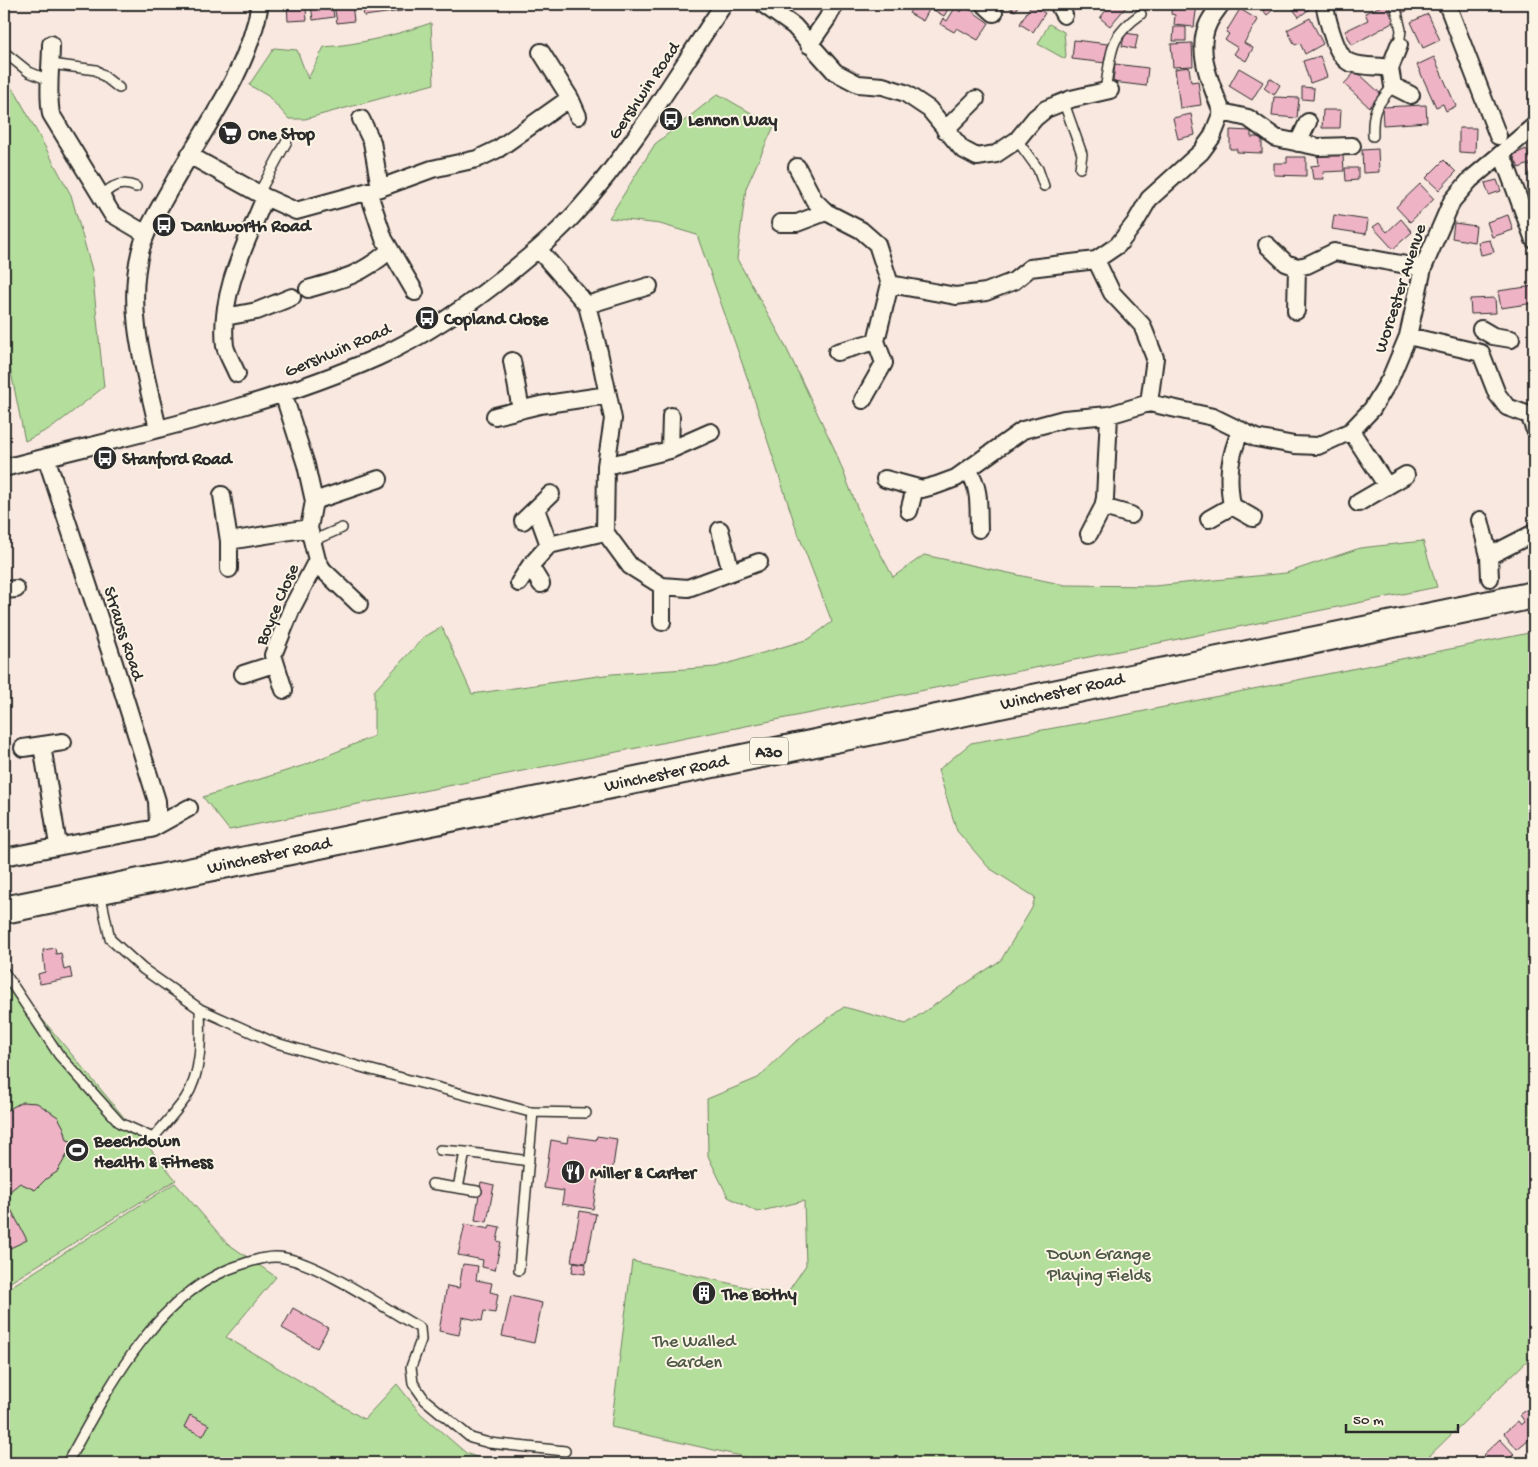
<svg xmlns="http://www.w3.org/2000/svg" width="1538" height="1467" font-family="'Gochi Hand',sans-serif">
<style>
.green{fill:#b4de9b;stroke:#708463}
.building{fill:#eeb4c6;stroke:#2b2b2b}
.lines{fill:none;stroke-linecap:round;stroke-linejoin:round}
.lane-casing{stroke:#2b2b2b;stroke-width:12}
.street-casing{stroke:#2b2b2b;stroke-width:20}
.primary-casing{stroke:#2b2b2b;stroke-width:30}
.lane{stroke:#fcf5e5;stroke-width:9}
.street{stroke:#fcf5e5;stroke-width:16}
.primary{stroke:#fcf5e5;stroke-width:26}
.labels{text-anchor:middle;stroke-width:4;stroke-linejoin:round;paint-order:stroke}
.shield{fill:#fcf5e5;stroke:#6a6863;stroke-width:1}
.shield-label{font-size:16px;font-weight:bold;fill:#2b2b2b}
.street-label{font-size:18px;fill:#2b2b2b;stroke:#fcf5e5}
.poi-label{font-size:18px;font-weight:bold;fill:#2b2b2b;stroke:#fcf5e5;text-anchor:start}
.park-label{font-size:18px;fill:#4d5847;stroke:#fcf5e5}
</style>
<rect width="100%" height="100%" fill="#f9e8df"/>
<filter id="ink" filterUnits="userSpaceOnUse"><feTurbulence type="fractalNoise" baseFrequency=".02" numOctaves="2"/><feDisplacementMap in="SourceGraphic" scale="10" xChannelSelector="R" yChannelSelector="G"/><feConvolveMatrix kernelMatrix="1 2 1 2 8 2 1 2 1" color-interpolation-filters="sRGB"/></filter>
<g filter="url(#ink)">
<path class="green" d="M431,23L434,84L305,119H289L268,96L249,85L274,48L297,50L308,79L324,47C362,44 395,35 431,23Z
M1049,24L1064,32L1066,56L1065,59L1038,44Z
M4,80L16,93L71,195L92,270L104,387L53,427L25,441L4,338Z
M718,94L774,126L746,188L737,259L781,337L834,448L861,517L893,577L924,555L1065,585L1154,586L1286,573L1360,548L1423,541L1437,587L229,830L203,797L305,765L374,736V691L424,637L442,627L472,694L612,674L716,667L809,639L832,622L795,525L748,380L697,235L660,224L609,218L655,144Z
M1534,632V1354L1422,1463H750L752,1460L741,1456L611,1427L632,1261L785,1296L806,1265L804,1201L757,1212L728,1197L708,1156L707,1099L758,1078L794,1043L844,1007L906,1024L1001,960L1032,908L1035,897L989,868L957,831L938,770L971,743L1120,716Z
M4,973L176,1180L4,1286Z
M175,1183L227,1243L276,1277L226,1337L364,1419L397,1384L421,1414L466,1453L486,1461L506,1463H4V1291Z"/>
<path class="building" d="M287,4H311V9H306L307,20L288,21Z
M311,4H332L334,17L313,20Z
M334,4H352L354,21L337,23Z
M362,4H401L402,11L364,16Z
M402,4H426V5L402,8Z
M915,4H951L944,16L930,8L923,21L909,13Z
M1005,4H1019L1015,11Z
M1111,4H1122L1126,7L1110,26L1100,18Z
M1172,4H1197L1194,27L1174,25L1175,15L1171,14Z
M1270,4L1274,9L1267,15L1263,10Z
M1289,4H1309L1312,7L1299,17Z
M1386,4L1394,22L1352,45L1345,31L1368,20L1365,13Z
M1397,4H1412L1414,7L1402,13Z
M1031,5L1045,13L1033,32L1020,24Z
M965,6L989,23L978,40L957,28L954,32L940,24L943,18L947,21L955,8L961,12Z
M1240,9L1258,20L1244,43L1253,48L1246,61L1234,54L1238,48L1225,40L1229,34L1226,32Z
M1428,14L1440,40L1423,48L1411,22Z
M1310,18L1323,44L1305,54L1300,43L1295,45L1287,30Z
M1174,27H1186V41H1173Z
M1125,33L1138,35L1135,49L1122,46Z
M1074,40L1108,44L1106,63L1072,59Z
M1192,43L1193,66L1173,67L1171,44Z
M1320,56L1327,77L1310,83L1303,61Z
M1434,57L1456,106L1446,111L1443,104L1436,107L1417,65Z
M1115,64L1148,68L1146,86L1113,82Z
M1189,67L1191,82L1198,81L1201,105L1180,108L1175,69Z
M1239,68L1263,82L1252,100L1229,86Z
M1356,71L1381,94L1369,107L1344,84Z
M1270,78L1280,85L1274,95L1264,88Z
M1302,87L1314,88L1313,100L1302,99Z
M1274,97L1299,98L1297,118L1272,116Z
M1426,105L1427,122L1383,125L1382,107Z
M1323,110H1341L1340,128H1322Z
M1191,114L1195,135L1178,139L1173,118Z
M1459,128H1476L1475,153L1459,152Z
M1230,130L1251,131V137H1262V153L1237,152V149H1230Z
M1378,149L1379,172L1363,173L1362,150Z
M1526,149L1532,163L1519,168L1513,155Z
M1343,155L1344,171L1323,172L1324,179H1313L1311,166L1319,165L1318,156Z
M1287,157H1306V176L1274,175V163H1287Z
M1444,160L1456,172L1439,190L1426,178Z
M1534,165V183H1531L1528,166Z
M1345,168H1358V180L1346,181Z
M1497,180L1501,191L1489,195L1485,183Z
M1420,184L1434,199L1410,222L1396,207Z
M1334,215L1368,220L1366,234L1332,229Z
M1508,215L1513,230L1492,237L1487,222Z
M1401,219L1412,232L1393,249L1373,227L1379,223L1387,232Z
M1454,223L1476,226L1474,242L1452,238Z
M1490,240L1494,252L1481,255L1478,242Z
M1534,286V303L1501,308L1498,291Z
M1495,298L1496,313L1471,314L1470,299Z
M55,948L56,954L61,953L64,970L70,968L72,978L40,984L38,974L45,972L43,950Z
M22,1102L37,1103L58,1117L64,1128L67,1140L76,1142V1152L68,1153L57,1172L46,1179L35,1190L20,1183L4,1196V1112Z
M568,1136L596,1140L597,1136L617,1139L612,1173L599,1171L593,1209L562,1204L564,1191L544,1188L551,1140L567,1143Z
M481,1182L494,1185L487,1222L475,1220Z
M4,1196L27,1240L4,1251Z
M580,1211L596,1214L586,1263L571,1261Z
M465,1224L489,1229L490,1225L500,1227L497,1241L501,1242L495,1270L482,1267L483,1260L458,1255Z
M574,1262L586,1264L585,1274L572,1272Z
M463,1264L478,1266L476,1280L492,1283L490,1292L498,1294L495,1313L484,1311L482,1321L462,1317L459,1335L439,1331L447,1286L459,1288Z
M696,1284L709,1290L707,1295L693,1290Z
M511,1296L542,1303L534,1343L502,1336Z
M293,1308L328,1328L317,1348L282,1328Z
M1534,1404V1428L1531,1431L1534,1435L1517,1449L1504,1433L1518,1421L1521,1425L1525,1422L1520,1415Z
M190,1415L209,1425L203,1436L184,1427Z
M1500,1439L1514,1454L1505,1463H1480L1486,1458L1483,1455Z"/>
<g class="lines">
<g class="lane-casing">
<path id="lane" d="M1395,4L1401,30L1399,45
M4,52L29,72L51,81
M51,64L96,70L119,88
M1105,90C1112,53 1107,38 1141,14
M1064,103L1082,154L1080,168
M1373,136C1372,110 1376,106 1393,86
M1017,140L1038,169L1044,186
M259,193L287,141
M102,196C112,185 122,181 136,187
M312,541L342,528
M4,972L59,1055L120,1123L153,1138C163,1126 175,1113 185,1099C202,1074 201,1038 200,1009L143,969L110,939L100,892
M200,1009L273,1042L368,1069L530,1112L586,1113
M440,1150L465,1152
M432,1184L458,1188L465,1152L529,1161
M458,1188L477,1191
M519,1270L533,1112
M67,1463C107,1391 156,1292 240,1265C255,1260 270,1255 285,1258C324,1266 384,1308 420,1328L421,1340L411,1367L413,1383L425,1400L471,1438L489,1443L565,1451"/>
</g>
<g class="street-casing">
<path id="street" d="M763,4L794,26L835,72L858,84L883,86L905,93L929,109L962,149L977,157L996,154L1017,140L1035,118L1046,109L1071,99L1110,90
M984,4L994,13
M1058,4L1064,15
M1324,4C1328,19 1335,58 1351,63C1363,67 1378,66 1390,68
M1447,4L1498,136
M51,44C51,67 47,91 51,114L112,214L146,234
M809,45L827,19L835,4
M1399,45L1390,68L1393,86L1411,95
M541,52L570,98L578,116
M1222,112L1248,118L1276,138L1319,147L1352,146
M361,119L372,142L380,188
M945,130L976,99
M1298,143L1308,122
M189,155L265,197L296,211L380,188L432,169L477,159L498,149L570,98
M1505,162L1534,240
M797,167L814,200L826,212L861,230L877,244L890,284L956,296L986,292L1014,281L1030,268L1096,260L1118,245L1135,223L1149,199L1201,152L1212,137L1222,112C1212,86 1195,52 1208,24C1211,17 1217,10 1221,4
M368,191L384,239L415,292
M780,223H797L826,212
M1267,245L1286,263L1297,267L1307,265L1334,252L1423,268
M538,249L587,305L599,352L613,419L606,466L605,532L630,566L662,586L688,588L759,562
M1096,260L1112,293L1142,325L1155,358L1149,403
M308,289C343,279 361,275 389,251
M587,305L649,286
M1296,311L1297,267
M225,317L257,311L292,297
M1481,329L1493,336L1511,339
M1408,336L1481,353L1497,394L1507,407L1529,415L1534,428
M837,352L876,341
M512,361L521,410
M237,374C234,366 227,355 225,346C219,293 246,244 265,197
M283,393L306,465L314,501L309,528L317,560L323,570L359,604
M863,400L884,363L876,341L890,284
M495,416L540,405L608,395
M158,429C145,370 125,309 141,249C147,227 160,207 171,187C204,128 248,73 260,4
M1351,431L1387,486
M670,450L671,416
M46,457L114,663L157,801L158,823
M606,466L670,450L711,432
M4,468C129,435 259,410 378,357C429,334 477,300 520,264C541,247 562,229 579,209C635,146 677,73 724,4
M968,470C981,488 978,508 979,529
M885,479L922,489L937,485L956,478L1023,430L1064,419L1109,415L1149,403L1213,417L1256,438L1294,445L1318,446L1351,431L1372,409L1390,379L1408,336L1423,268L1452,201L1470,180L1534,126
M222,495L229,541V569
M314,501L379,479
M1358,503L1406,475
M1232,506C1227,476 1229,458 1241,430
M1103,507L1131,515
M536,509L549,545
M909,511L915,488
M1209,519L1232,506L1253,518
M1480,520L1489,556L1490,578
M523,521L551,494
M720,530L731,572
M1089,534L1103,507L1105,498L1109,415
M229,541L309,528
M1489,556L1534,533
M530,566L541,584
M519,583L530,566L549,545L605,532
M662,586V622
M4,590L16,589
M243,674L274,664
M284,690L273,655L292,608L317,560
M42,745L58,845
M23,748L63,742
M4,857L151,829L189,808"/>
</g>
<g class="primary-casing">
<path id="primary" d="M4,910L1534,595"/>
</g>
<use href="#lane" class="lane"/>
<use href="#street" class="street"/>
<use href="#primary" class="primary"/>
</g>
</g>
<defs>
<g id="bus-disc" transform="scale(1.25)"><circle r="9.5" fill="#2b2b2b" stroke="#fcf5e5"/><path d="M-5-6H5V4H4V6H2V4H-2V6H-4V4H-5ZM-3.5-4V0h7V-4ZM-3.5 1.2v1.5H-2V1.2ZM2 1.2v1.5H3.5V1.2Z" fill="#fff"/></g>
<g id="supermarket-disc" transform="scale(1.25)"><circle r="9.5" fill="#2b2b2b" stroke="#fcf5e5"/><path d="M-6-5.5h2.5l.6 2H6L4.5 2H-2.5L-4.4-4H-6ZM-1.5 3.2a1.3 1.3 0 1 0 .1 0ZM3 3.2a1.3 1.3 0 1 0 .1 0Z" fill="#fff"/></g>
<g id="stadium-disc" transform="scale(1.25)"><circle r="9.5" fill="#2b2b2b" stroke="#fcf5e5"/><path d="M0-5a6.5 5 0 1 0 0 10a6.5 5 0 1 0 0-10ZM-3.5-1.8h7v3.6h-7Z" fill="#fff"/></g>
<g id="restaurant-disc" transform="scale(1.25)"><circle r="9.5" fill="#2b2b2b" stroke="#fcf5e5"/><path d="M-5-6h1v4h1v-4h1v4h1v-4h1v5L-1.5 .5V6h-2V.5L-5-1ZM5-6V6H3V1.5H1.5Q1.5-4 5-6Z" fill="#fff"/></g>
<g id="building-disc" transform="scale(1.25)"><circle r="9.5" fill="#2b2b2b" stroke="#fcf5e5"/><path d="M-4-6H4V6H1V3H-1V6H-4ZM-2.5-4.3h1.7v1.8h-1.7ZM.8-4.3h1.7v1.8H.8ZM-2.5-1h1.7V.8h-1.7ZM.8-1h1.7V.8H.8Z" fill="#fff"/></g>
</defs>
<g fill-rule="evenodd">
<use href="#bus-disc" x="671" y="119"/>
<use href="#supermarket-disc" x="230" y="133"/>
<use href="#bus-disc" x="164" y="225"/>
<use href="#bus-disc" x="427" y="318"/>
<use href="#bus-disc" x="105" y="458"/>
<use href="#stadium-disc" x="77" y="1150"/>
<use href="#restaurant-disc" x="573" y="1172"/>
<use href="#building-disc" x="704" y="1293"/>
</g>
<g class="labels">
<rect class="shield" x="750" y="737.5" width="38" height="27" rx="4"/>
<g class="shield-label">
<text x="769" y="757">A30</text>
</g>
<g class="street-label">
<text transform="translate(643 90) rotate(-56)" y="6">Gershwin Road</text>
<text transform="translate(1399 288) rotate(-72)" y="6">Worcester Avenue</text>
<text transform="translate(337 349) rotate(-23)" y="6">Gershwin Road</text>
<text transform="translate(276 604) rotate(-67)" y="6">Boyce Close</text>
<text transform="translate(125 633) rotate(72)" y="6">Strauss Road</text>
<text transform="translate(1062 690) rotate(-12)" y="6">Winchester Road</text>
<text transform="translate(666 772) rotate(-12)" y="6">Winchester Road</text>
<text transform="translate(269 854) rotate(-12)" y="6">Winchester Road</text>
</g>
<g class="poi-label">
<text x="688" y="125">Lennon Way</text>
<text x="248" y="139">One Stop</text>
<text x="182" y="231">Dankworth Road</text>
<text x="444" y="324">Copland Close</text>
<text x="122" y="464">Stanford Road</text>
<text x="94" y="1146">Beechdown<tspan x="94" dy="21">Health &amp; Fitness</tspan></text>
<text x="590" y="1178">Miller &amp; Carter</text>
<text x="722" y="1299">The Bothy</text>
</g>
<g class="park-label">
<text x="1099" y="1259">Down Grange<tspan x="1099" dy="21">Playing Fields</tspan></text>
<text x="694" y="1346">The Walled<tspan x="694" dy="21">Garden</tspan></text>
</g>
</g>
<rect width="1538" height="1467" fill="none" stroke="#fcf5e5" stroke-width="20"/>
<rect x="10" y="10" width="1518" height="1447" fill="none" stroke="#2b2b2b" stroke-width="2" filter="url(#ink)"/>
<path d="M1346 1424v8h112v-8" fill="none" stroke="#2b2b2b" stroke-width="2.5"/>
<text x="1353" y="1424" font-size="15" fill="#2b2b2b" stroke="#fcf5e5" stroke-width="4" paint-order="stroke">50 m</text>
</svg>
